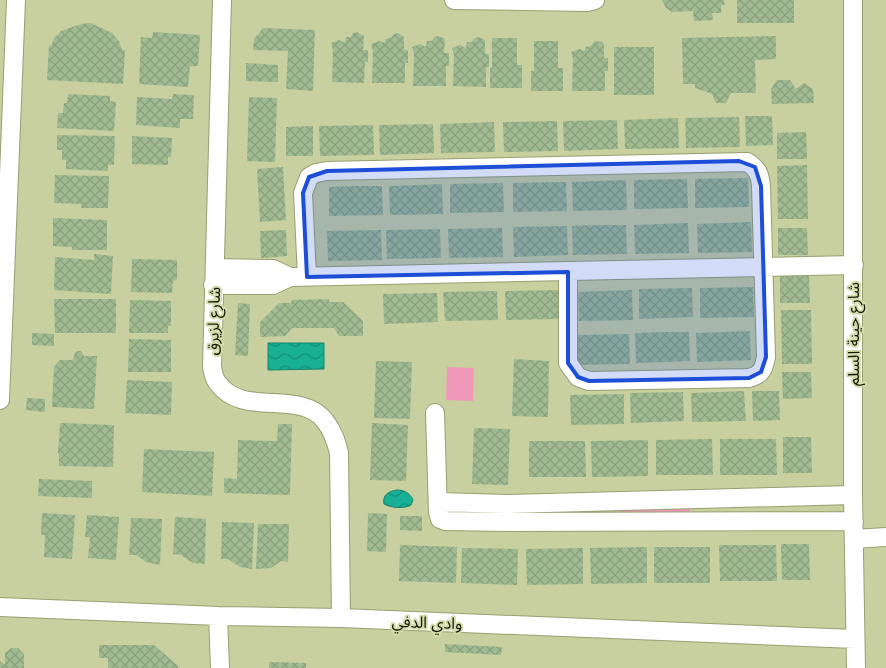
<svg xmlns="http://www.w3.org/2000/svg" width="886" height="668" font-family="Helvetica,'Noto Sans Arabic',sans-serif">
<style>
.grass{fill:url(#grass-tufts)}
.garden{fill:#ef98b9}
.water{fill:url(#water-waves);stroke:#17836a}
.building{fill:url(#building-cross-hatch)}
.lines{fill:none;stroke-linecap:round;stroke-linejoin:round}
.minor-casing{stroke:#989f71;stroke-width:20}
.minor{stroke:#fff;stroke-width:18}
.marked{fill:#1d4ed8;fill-opacity:0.2;stroke:#1d4ed8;stroke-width:4;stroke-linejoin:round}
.labels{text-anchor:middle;stroke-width:4;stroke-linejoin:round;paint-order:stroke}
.street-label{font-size:16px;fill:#161806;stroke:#d5ddad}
</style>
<defs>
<pattern id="grass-tufts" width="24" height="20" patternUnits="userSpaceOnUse" patternTransform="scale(1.25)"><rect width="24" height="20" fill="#ef98b9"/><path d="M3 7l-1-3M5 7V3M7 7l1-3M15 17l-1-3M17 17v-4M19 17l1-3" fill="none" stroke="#cc829e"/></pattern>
<pattern id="water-waves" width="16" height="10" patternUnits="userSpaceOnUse" patternTransform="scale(1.25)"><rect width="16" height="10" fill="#18b195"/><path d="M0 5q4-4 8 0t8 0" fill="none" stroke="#158f78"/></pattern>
<pattern id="building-cross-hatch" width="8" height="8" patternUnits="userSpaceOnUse" patternTransform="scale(1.25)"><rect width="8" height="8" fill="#a0bb92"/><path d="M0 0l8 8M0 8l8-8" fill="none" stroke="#89a07c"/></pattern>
</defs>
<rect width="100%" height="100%" fill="#c8d0a0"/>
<path class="grass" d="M690,507V510L688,513L618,512V509Z"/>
<path class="garden" d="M447,367L474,368L473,401L446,400Z"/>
<path class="water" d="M268,343H324V369L268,370Z
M397,490C404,490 410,493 413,500L411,505C404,509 391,508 384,504C382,495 389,491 397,490Z"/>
<path class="building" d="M662,0H724L725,5H721V13H712L713,20L694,21L693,11L672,12L666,8Z
M737,0H794V23H737Z
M91,23L112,33L119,41L122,50H125L123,84L47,80L49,45L51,46L54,38L61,31L81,24Z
M263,28L315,30L313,91L286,89L288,51L253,50L254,39Z
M153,32L200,35L198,66H190L188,87L139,84L141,37L152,38Z
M357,32L364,36L363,50H368V62H365L364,83L332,82L333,50L331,43L339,40L345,43L346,37H351L353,33Z
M398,33L404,37V50H408V63H405V83H372L373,51L371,44L379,41L385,43V39L391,38L394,34Z
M439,36L445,39L444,53H449V66H446V86H413L414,54L412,47L420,44L426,47L427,41H432L434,37Z
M776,36V59L755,60L756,93H731L726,103H716L712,94L695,88V84H683L682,38Z
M479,37L485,40V54H489V67H486V87L453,86L454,55L452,48L460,45L466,48L467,42H472L475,38Z
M492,38H517V65H522V88H490V68H492Z
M534,41H558V68H563V91H531V71H534Z
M595,41L602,42L604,45V58H608V71H605V91H572L573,59L571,52L579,49L585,51V47L591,46Z
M614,47H654V95H614Z
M246,63L278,65V82L246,81Z
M777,80H790L796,89L804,83L813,89L814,103L772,104L771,89Z
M68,94L110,96V101L116,102L114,131L57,128L58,113H63L64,103H67Z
M173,94L194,95L193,119H180V128L136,125L137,97L172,99Z
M249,97L277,98L275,162L247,161Z
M745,116H772L773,145L746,146Z
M739,117L740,147L686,148L685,118Z
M678,118L679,148L625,149L624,120Z
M617,120L618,149L564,151L563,121Z
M557,121L558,151L504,152L503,122Z
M494,122L495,152L441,153L440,124Z
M433,124L434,153L380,155L379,125Z
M373,125L374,155L320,156L319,126Z
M313,126V156H286V127Z
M806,132L807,159H777V133Z
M57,135L115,136L114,165H108V171L66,169V160H62V150H57Z
M132,136L172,138L171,157H168V165L132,164Z
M807,165L808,219H778L777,166Z
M283,167L286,220L260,222L257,169Z
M55,175L109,176L108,208H81V204L54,203Z
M748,178L749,207L695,208V179Z
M687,179L688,208L634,209V180Z
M626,180L627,210L573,211L572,182Z
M566,182L567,211L513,212V183Z
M503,183L504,212L450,213V184Z
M442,184L443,214L390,215L389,186Z
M356,186H382L383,215L329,216V187Z
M53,218L107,220V250H72V247L53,246Z
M751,222L752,252L698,253L697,224Z
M688,223L689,253L635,254L634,225Z
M599,225H626L627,254L573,255L572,226Z
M567,226L568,255L514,257L513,227Z
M502,228L503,257L449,258L448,229Z
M778,228H807L808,255H778Z
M440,229L441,258L387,259L386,230Z
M286,230L287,256L261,258L260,231Z
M381,230L382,260L328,261L327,231Z
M94,254L113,256L111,294L54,290L55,257L94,260Z
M132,259L177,260V280L173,281L172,293L131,292Z
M780,276H809L810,303H780Z
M753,287L754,317L700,318V288Z
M692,288L693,317L639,319V289Z
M558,290L559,319L506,320L505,291Z
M632,290L633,320L579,321L578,292Z
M497,291L498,320L445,321L443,292Z
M437,293L438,322L384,324L383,294Z
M54,299H116V333H55Z
M329,299V302H343L363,321V336H339L334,328H292L285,336L260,337V322L279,303H291L292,300Z
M130,300L171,301V326H168V333H129Z
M238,303L250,304L248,356L235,355Z
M781,310H811L812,364H782Z
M750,331L751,360L697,362L696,333Z
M662,332H689L690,361L636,363L635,333Z
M32,333L54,334V346L32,345Z
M629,334L630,364L576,365L575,335Z
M129,339L171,340V372H128Z
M77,351H81L84,356H97L94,409L52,407L54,367L60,360H73L75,353Z
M514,359L549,361L548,417L512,416Z
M376,361L412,362L410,419L374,418Z
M782,372H811L812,398L783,399Z
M127,380L172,382L171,415L125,413Z
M744,391L746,421L692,422L691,393Z
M752,391H779L780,420L753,421Z
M683,392L684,421L631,423L630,393Z
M624,394V424L571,425L570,395Z
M27,398L45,399V412L26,410Z
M60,423L114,425L113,467L59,466V456L58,452Z
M372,423L408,425L406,481L370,480Z
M278,424H292L290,495L224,493V478L237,479L238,440L277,441Z
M474,428L510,429L508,485L472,484Z
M783,437H811L812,473H783Z
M712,439L713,475H656V440Z
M720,439H776L777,475H720Z
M648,440V476L592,477L591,441Z
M529,441H585L586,477H529Z
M144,449L214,452L212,496L142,492Z
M39,479L92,481V498L38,496Z
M42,513L75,515L72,559L44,557L45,535H41Z
M368,513L387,514L386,552L367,551Z
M87,515L119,517L116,560L88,558L90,537H85Z
M400,516H422V531L400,530Z
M175,517L206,519L205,564L193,563L181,555L173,554Z
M131,518L162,519L160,565L146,562L136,555H129Z
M222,522L254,523L252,569L240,567L228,559H221Z
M258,524H289L288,562L281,561L271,568L256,569Z
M781,544H809L810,580H782Z
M400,545L457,547L456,583L399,581Z
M719,545H776L777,581H720Z
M647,547V583L591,584L590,548Z
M654,547H710V583H654Z
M462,548L518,549L517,585L461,583Z
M583,548V584L527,585L526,549Z
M445,644L502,647L501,655L445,652Z
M99,645H154L178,666V668H108V658H99Z
M11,648H18L24,654V668H0V661L5,665V653Z
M269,662L306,663V668H269Z"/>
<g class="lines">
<g class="minor-casing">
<path id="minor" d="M222,0L212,367C213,372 214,378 217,382C242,419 300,388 325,421C333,431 336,441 339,453L341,618
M454,0L587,2L595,0
M853,0V495L856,668
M215,268L273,269L290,277
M307,277L303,193L309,177L316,173L327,171L747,162C757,168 760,174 761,186L766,357C764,369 761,375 749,378L589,381L578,377L568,363V272
M213,285H273L290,277L854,265
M0,400L16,0
M435,413L438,512L440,519L445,521L508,522L854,521
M438,502L508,504L853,495
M854,539L886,537
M0,607L218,616L341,618L855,639
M218,616L220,668"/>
</g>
<use href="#minor" class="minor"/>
</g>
<path class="marked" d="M739,161L755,167L761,186L766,357L761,372L749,378L589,381L578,377L568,363V272L307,277L303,193L309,177L327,171Z"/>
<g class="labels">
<g class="street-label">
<text transform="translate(213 321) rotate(-88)" y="6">شارع لزيرق</text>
<text transform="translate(853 334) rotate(-90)" y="6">شارع حينة السلم</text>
<text transform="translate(427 622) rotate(2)" y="6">وادي الدفي</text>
</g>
</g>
</svg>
